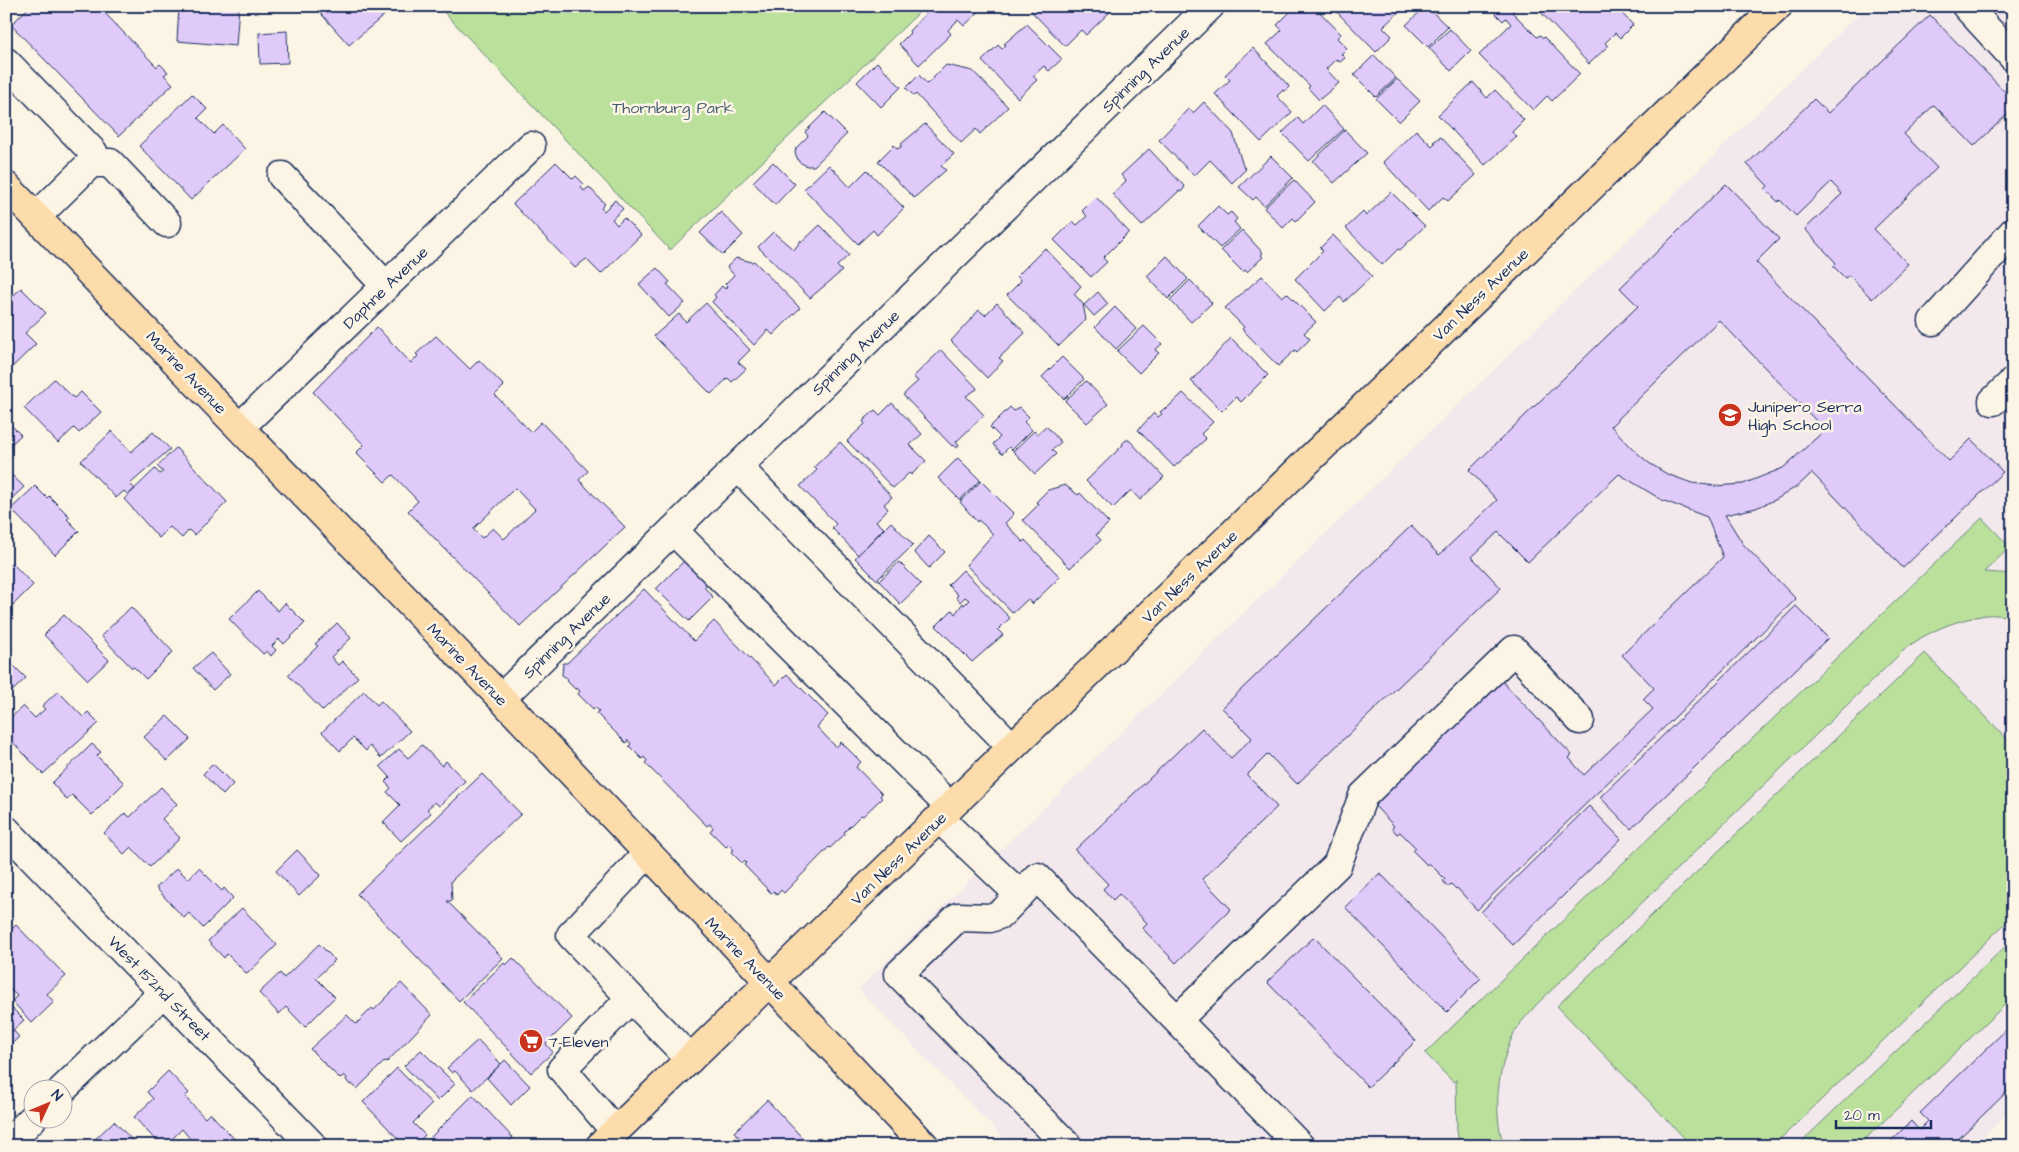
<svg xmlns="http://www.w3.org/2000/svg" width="2019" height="1152" font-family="'Architects Daughter',sans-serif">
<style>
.built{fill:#f3e8eb}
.green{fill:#bae09c;stroke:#6a887d}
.building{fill:#dfcafa;stroke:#1b2f5e;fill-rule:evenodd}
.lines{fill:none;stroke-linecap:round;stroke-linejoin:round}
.minor-casing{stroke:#1b2f5e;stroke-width:31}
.major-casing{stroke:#1b2f5e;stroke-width:31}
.minor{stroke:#fcf5e5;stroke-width:28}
.major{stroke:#fddcac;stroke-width:28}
.labels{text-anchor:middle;stroke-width:5;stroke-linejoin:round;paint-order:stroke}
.street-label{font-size:16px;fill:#1b2f5e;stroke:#fcf5e5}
.park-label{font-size:16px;fill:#435b6e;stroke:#fcf5e5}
.poi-label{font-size:16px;fill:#1b2f5e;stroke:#fcf5e5;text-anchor:start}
</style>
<rect width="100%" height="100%" fill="#fcf5e5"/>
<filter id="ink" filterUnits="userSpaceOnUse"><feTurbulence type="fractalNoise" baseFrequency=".02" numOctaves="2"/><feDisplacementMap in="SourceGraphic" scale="10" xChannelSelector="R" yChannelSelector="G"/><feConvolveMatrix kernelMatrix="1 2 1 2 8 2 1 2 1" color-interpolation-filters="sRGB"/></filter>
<g filter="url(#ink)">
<path class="built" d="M1867,6H2013V1108L1974,1146H1011L858,989Z"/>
<path class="green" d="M438,6H926L670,250Z
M1982,518L2010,547L1984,572L2013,574V617C2004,616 1994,614 1986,615C1956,620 1927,631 1904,650L1535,1006C1529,1014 1519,1023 1514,1033C1498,1067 1492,1110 1504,1146H1460L1457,1132L1456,1080L1453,1082L1425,1053Z
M1925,653L2013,745V916L1773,1146H1692L1557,1006Z
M2013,939V997L1858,1146H1797Z"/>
<path class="building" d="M30,6H98L157,67L160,64L168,72L164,75L173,84L119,136L11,25Z
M179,6H239L236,46L177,41Z
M314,6H384L388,12L349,45Z
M933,6H985L964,26L958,20L948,30L951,34L919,65L899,44L910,33L909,31Z
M1036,6H1114L1115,7L1086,35L1081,30L1065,46L1031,11Z
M1296,6H1314L1341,34L1337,38L1347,48L1341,54L1345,58L1340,62L1336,59L1326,69L1339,83L1319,100L1308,88L1310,86L1267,44L1282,30L1277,25Z
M1331,6H1400L1402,9L1383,27L1392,36L1376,52Z
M1426,6L1448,27L1428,47L1406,25Z
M1488,6H1518L1512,12L1537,37L1540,35L1543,38L1544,37L1580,74L1552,101L1547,96L1533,110L1479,55L1511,24L1506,18L1503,21Z
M1535,6H1567L1573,12L1578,6H1615L1633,25L1620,38L1615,33L1605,43L1608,46L1589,64Z
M1930,15L2013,100V109L1974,146L1934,105L1904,134L1937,168L1874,229L1908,264L1872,299L1849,275L1845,278L1833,266L1836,263L1805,229L1842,194L1831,182L1796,216L1780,200L1778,202L1765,189L1768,186L1747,164L1814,99L1828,113Z
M1027,24L1062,59L1049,71L1044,66L1033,76L1037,80L1018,98L982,61L998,45L1002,49L1006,45L1004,44Z
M1450,29L1471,51L1451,71L1429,48Z
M287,31L288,63L260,64L259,33Z
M1253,48L1288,85L1289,87L1284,92L1283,90L1277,96L1292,112L1261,142L1215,94L1230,80L1225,75Z
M1374,55L1396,78L1376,97L1354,75Z
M877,62L901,87L881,107L857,82Z
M946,65L973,71L1008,107L980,134L976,129L961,143L916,94L914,96L906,88L919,75L927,84Z
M1397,79L1420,101L1399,122L1376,99Z
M1473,82L1487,98L1495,90L1524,120L1512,132L1517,137L1485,165L1438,115Z
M192,94L207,109L198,118L214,134L223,125L245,149L191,200L139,146Z
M1204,102L1233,133L1243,166L1246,169L1232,183L1210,160L1194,176L1159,140L1189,108L1193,113Z
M1322,105L1344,129L1309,161L1282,133L1298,118L1303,124Z
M825,112L847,134L814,166H807L799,162L795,153L796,148L808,136L805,132Z
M925,124L954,154L941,166L946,170L914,198L878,161L894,145L898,149L902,146L901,144Z
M1345,130L1367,153L1334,183L1313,161Z
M1416,130L1432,146L1435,143L1433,142L1441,137L1476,175L1448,201L1443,197L1428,211L1383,162Z
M1149,149L1185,187L1181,192L1179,191L1142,226L1112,194L1126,181L1121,175Z
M1271,156L1293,178L1264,206L1256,197L1253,200L1239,187Z
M556,162L573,179L576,176L584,184L581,187L584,191L589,187L605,204L601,208L604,211L615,200L623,209L612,219L617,225L624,218L641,235L601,274L586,259L575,268L513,204Z
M773,162L795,184L775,205L753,182Z
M829,165L850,187L867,170L904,208L877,235L873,230L858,244L804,189Z
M1294,180L1315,202L1296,221L1293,218L1283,228L1264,208Z
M1726,184L1779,239L1756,262L1949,461L1971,439L2003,472L1903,568L1812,473L1799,485L1777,499L1756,508L1725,515L1743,544L1796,599L1477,910L1457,888L1456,889L1451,884L1448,887L1443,881L1445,879L1429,863L1427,865L1413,851L1416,848L1400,832L1397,834L1392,828L1394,826L1371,802L1500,679L1572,755L1569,758L1584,775L1653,709L1643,699L1654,688L1622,655L1723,557L1707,517L1662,500L1619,474L1528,562L1498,532L1472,557L1501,588L1297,784L1268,754L1247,775L1277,807L1202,879L1231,909L1176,963L1142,928L1147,923L1119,894L1113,900L1103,889L1108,884L1075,850L1202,728L1231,758L1252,738L1222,708L1411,526L1439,555L1497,500L1469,470L1638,306L1620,288ZM1719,320L1825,430L1783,468L1743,484L1716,486L1692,483L1667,474L1649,463L1635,451L1611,426Z
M1391,192L1425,226L1400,250L1398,249L1382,265L1346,228L1363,212L1366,216Z
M1096,197L1129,232L1103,258L1107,262L1091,277L1054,240L1073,221L1077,225L1087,216L1082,211Z
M1218,206L1227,215L1231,212L1237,219L1234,222L1240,229L1220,248L1198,226Z
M721,212L743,235L723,255L700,233Z
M820,225L849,255L837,266L842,271L810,298L758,247L773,232L794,250L801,240L802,242Z
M1242,230L1263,253L1261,255L1263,257L1247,272L1245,270L1243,272L1221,250Z
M1333,235L1372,276L1344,302L1340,297L1325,311L1295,279L1323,251L1320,248Z
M1045,248L1081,286L1074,294L1083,304L1086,320L1059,346L1007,295L1021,281L1017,276Z
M1167,256L1188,279L1168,299L1147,276Z
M736,258L752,262L754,261L800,308L773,335L768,330L754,345L712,302L716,297L714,295L722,286L725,289L727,286L725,284L734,275L727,267Z
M657,268L670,282L667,284L685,303L669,317L639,284Z
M1262,276L1282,297L1287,293L1316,322L1304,333L1310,339L1297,352L1295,350L1278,366L1242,329L1244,327L1225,308Z
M1190,280L1212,303L1191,322L1170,300Z
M21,288L46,313L25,333L36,344L6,373V303Z
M1098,292L1108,304L1094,316L1084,305Z
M706,303L750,350L738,362L746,369L732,382L728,378L711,394L654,336L679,314L686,322Z
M997,303L1025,333L999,358L1003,361L987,378L951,341L979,310L985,315Z
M1115,307L1136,329L1116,349L1095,327Z
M1144,326L1162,344L1155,350L1159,353L1139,373L1117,351Z
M377,327L411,363L418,356L416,354L436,336L470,369L479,360L504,386L495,395L531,432L541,422L588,471L579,480L625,527L520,626L408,511L418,501L393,475L385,482L356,453L364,445L313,392ZM515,488L535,509L504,539L493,528L482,538L473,529Z
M1231,338L1268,375L1241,402L1236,397L1222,411L1191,381Z
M941,350L976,387L977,389L966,396L984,415L956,442L959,446L956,448L953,445L952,446L903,395L918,381L913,377Z
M1062,357L1084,379L1064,399L1042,377Z
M54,379L74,398L81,392L101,412L79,433L74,428L58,443L24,408Z
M1086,381L1108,404L1087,423L1065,401Z
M1183,393L1213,422L1201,434L1206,439L1174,467L1138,430L1154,413L1158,417L1162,414L1160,412L1165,408L1166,409Z
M892,403L922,434L910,445L926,461L911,475L909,473L893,488L847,441L865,424L863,421L875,410L880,415Z
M1010,407L1014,411L1019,407L1029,417L1024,422L1032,430L1012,450L1009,447L1002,454L993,444L1000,437L990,427Z
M6,420L21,435L6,449Z
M1046,426L1061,442L1052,450L1056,454L1035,474L1013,451L1034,431L1037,434Z
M112,431L131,452L153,432L170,449L130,484L135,489L128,495L124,491L116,498L81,461Z
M1126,440H1129L1164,477L1140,500L1131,490L1113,508L1086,481L1123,445L1122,444Z
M840,442L892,497L884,504L888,509L876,521L884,528L858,555L832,528L836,524L800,486L817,470L814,467Z
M176,448L227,502L194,535L189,530L182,538L170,527L159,538L124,499L155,469L160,474L163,472L157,466Z
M958,458L980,480L960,500L938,478Z
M6,469L24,487L6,504Z
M981,481L1014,514L1005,523L1023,542L1025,540L1060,577L1032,604L1028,599L1013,613L966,565L993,534L983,524L978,520L977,522L960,502Z
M1065,485L1078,495L1080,493L1109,523L1096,535L1101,540L1070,568L1023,520L1039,504L1036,502L1048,490Z
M35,486L47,498L49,496L70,517L67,519L79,531L55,555L11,509Z
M891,522L913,545L877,580L855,558Z
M929,536L945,552L929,568L914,552Z
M684,561L707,585L704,587L713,597L689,621L656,589Z
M899,562L921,584L900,604L879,581Z
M12,563L33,585L13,605L6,599V568Z
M963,570L1010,618L998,630L1003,635L972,662L936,626L952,610L955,614L963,603L964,605L969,600L965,597L960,602L956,597L958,595L948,585Z
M644,589L694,641L714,621L776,685L787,674L828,715L817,727L836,747L841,742L861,762L856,767L882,794L880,796L882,798L863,816L861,815L844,832L845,834L830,848L829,847L784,893L781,890L777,895L774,891L771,893L744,865L746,863L744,861L742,863L731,852L734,850L729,845L726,847L710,831L713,828L710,824L707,826L645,763L647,761L644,757L642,759L629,746L631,744L628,740L626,743L596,713L599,711L595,707L593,709L578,694L580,691L577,688L576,690L567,681L568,679L562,675L563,663H567Z
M258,591L278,611L285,603L305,623L284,644L279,639L272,646L276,650L271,656L267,651L263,654L229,619Z
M1796,606L1828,638L1631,829L1600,797Z
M131,607L173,652L146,679L134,667L132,668L101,636Z
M64,615L109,660L88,680L44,635Z
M337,623L351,638L331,657L338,665L342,661L358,677L323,711L288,675L318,646L315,644Z
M211,653L230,674L213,690L193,668Z
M6,658L26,678L6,697Z
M58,691L83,717L88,712L99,723L43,774L6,735V722L23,706L35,718L45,709L42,706Z
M364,691L377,705L381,701L410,731L381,758L370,746L366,751L353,738L340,751L322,732Z
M167,716L190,739L167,761L144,737Z
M92,744L101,752L97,756L124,783L92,815L72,795L67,800L52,783Z
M422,745L442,766L446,761L465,781L439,806L435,802L427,809L431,813L401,841L383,822L400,805L387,792L391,788L385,782L390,777L380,766L399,749L408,758Z
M213,764L233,784L223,795L203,774Z
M482,774L521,814L451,881L452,901H447L503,958L459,1001L357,894Z
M161,787L177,804L162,819L180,838L150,867L131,847L124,854L104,833L125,813L130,817Z
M1589,806L1621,839L1513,945L1481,912Z
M297,850L321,875L299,896L276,871Z
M177,868L188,879L199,868L222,891L224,888L233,898L203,928L189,913L184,918L156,888Z
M1380,873L1481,978L1447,1012L1345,907Z
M242,908L277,945L247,974L227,954L224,958L208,941Z
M16,925L66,976L47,994L54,1002L32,1023L12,1001L17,996L6,986V935Z
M1314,937L1416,1041L1368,1087L1267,982Z
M319,944L335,960L316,978L335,997L305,1027L286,1007L279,1014L259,993L280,973L284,978Z
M513,958L572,1018L546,1044L553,1052L531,1073L463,1002L504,963L506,965Z
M401,983L432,1015L387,1062L385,1061L357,1089L352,1084L350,1085L346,1080L347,1078L344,1075L340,1079L310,1049L347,1015L356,1024L372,1008L374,1010Z
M6,1002L24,1020L13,1030L19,1037L6,1049Z
M2013,1023V1086L1951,1146H1886L1911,1121L1919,1130L1928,1121L1920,1113Z
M478,1040L501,1064L473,1090L455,1071L452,1073L447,1068Z
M421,1050L455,1084L438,1101L404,1066Z
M505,1060L530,1086L511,1105L487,1078Z
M397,1068L432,1104L413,1123L425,1135L415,1146H405L363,1102Z
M168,1071L189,1093L185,1097L205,1118L210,1113L241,1146H196L182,1129L165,1146H161L134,1117L153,1099L147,1092Z
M473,1095L513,1138L505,1146H422Z
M767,1100L810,1146H747L734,1132Z
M114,1121L135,1143L132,1146H88Z"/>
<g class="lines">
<g class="minor-casing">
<path id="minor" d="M1966,6L2013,57
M6,62L93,152L91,163L36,217
M91,163H110L167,223
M282,176L386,286
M1933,321L2013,232
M1993,401L2013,382
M240,427L531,146
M738,467L1012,747
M673,530L950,807
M501,698L1210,6
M939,818L1020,895
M6,830L313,1146
M631,998L690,1059
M1178,1019L1337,865L1363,796L1514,650L1580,720
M62,1090L164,992
M615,1131L562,1069L631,998L571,935L647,854
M6,1145L32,1119
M1068,1146L899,974L958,917L990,918L1001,914L1037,877L1300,1146"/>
</g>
<g class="major-casing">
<path id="major" d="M6,186L501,698L925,1146
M600,1146L1778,6"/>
</g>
<use href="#minor" class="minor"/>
<use href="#major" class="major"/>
</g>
</g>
<defs>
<g id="school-disc" transform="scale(1.25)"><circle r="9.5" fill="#c8321e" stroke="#fcf5e5"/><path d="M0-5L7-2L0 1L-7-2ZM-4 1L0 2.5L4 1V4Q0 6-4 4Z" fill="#fff"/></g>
<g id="supermarket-disc" transform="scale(1.25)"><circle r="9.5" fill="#c8321e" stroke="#fcf5e5"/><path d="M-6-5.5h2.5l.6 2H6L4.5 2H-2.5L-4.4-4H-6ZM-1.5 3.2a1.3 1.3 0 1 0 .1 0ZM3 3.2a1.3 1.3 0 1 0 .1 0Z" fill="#fff"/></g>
</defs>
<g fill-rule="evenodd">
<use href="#school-disc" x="1730" y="415"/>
<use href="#supermarket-disc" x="531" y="1041"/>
</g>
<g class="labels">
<g class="street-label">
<text transform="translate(1145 69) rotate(-44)" y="6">Spinning Avenue</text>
<text transform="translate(385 287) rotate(-44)" y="6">Daphne Avenue</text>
<text transform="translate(1480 294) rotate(-44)" y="6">Van Ness Avenue</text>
<text transform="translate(855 352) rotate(-44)" y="6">Spinning Avenue</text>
<text transform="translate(187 372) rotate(46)" y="6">Marine Avenue</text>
<text transform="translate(1189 576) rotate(-44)" y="6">Van Ness Avenue</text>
<text transform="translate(566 635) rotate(-44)" y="6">Spinning Avenue</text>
<text transform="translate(468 664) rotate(46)" y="6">Marine Avenue</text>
<text transform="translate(898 858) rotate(-44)" y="6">Van Ness Avenue</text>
<text transform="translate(746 958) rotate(46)" y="6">Marine Avenue</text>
<text transform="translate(160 988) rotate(46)" y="6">West 152nd Street</text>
</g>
<g class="park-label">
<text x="673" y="113">Thornburg Park</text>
</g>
<g class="poi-label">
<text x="1748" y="412">Junípero Serra<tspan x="1748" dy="18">High School</tspan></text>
<text x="548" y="1047">7-Eleven</text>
</g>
</g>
<rect width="2019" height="1152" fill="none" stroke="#fcf5e5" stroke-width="25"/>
<rect x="12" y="12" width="1994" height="1127" fill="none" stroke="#1b2f5e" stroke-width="2" filter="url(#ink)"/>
<g transform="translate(48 1104) rotate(46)"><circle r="24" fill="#fcf5e5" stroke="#a2a6af"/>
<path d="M0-4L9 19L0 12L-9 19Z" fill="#c8321e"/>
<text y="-8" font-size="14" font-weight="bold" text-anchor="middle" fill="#1b2f5e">N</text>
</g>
<path d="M1836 1120v8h95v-8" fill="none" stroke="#1b2f5e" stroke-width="2.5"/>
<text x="1844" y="1120" font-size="15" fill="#1b2f5e" stroke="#fcf5e5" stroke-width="4" paint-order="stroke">20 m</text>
</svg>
